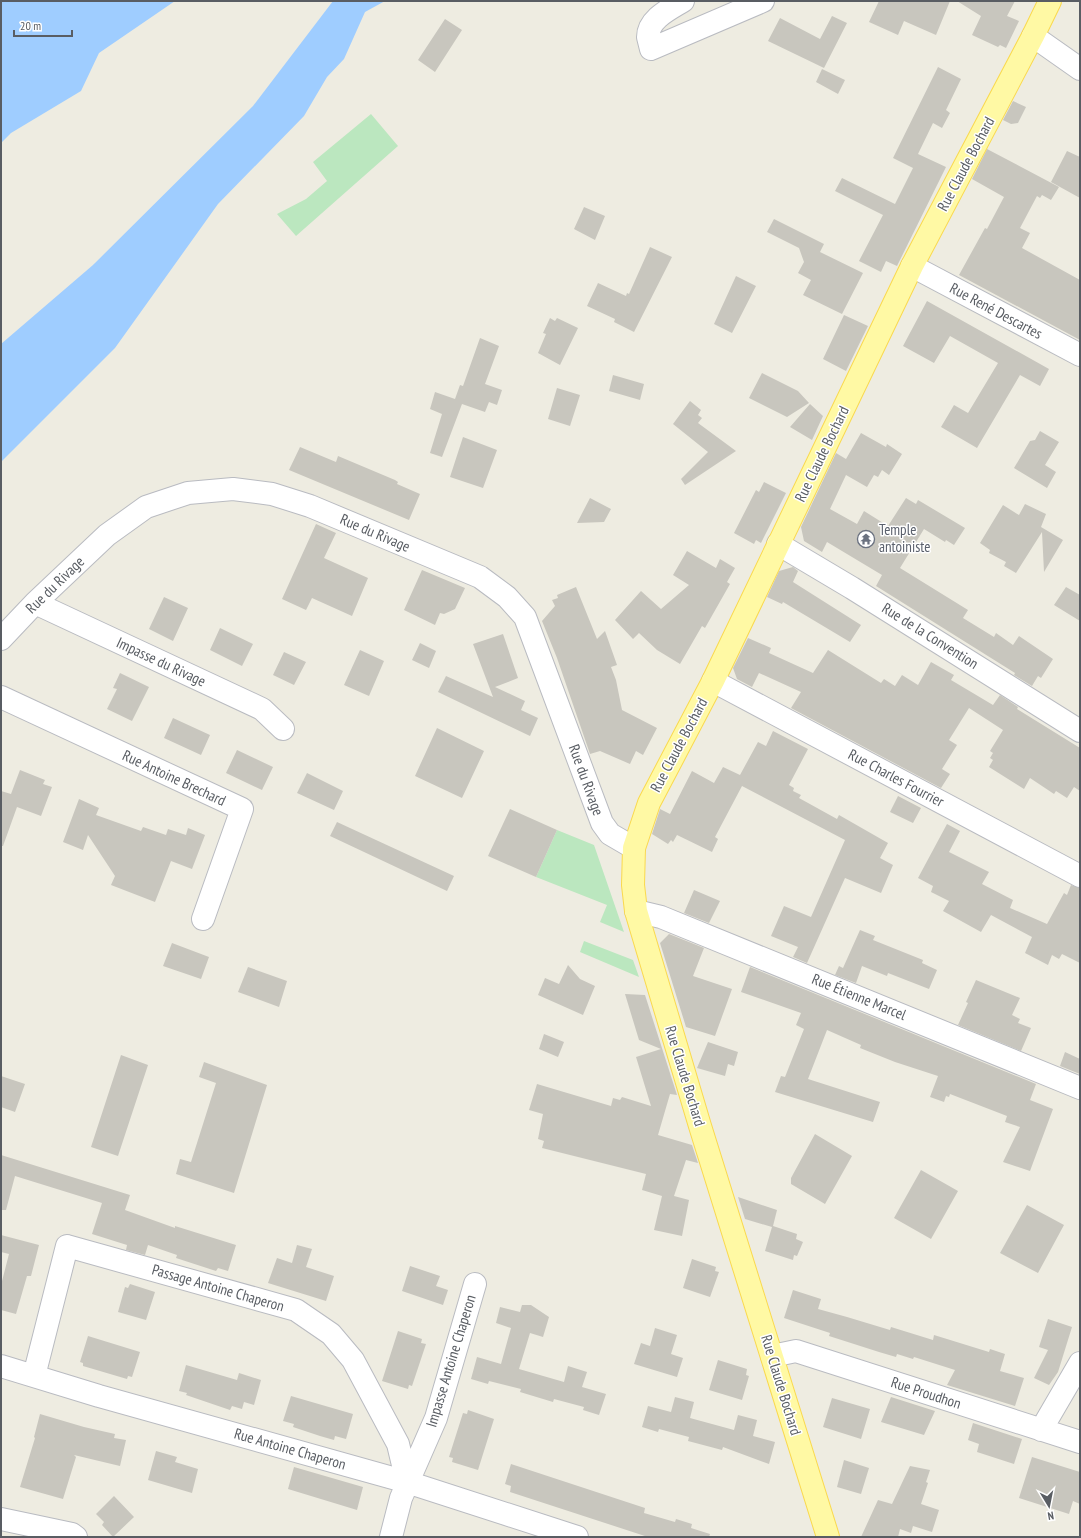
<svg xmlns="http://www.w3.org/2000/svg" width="1081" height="1538" font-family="'PT Sans Narrow',sans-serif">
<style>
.green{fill:#bbe7bf}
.water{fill:#9fcdff}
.building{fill:#c8c6be}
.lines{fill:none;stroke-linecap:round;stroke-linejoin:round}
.minor-casing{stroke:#b9bbc1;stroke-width:24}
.major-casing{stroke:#fad94e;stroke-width:24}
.minor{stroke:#fff;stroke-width:22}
.major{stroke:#fff9a4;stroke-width:22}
.labels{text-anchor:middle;stroke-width:3;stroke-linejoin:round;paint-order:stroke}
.street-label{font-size:15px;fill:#595d63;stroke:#fff}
.worship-label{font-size:15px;fill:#5b616d;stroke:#fff;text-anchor:start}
</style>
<rect width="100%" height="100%" fill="#eeece1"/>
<path class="green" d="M371,114L398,146L296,236L277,214L306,199L327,181L313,162Z
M557,830L594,845L624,932L600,922L607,905L536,877Z
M584,941L633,960L639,977L580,952Z"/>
<path class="water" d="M1,1H175L99,53L81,91L11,133L1,143Z
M333,1H385L365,12L344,59L327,77L304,116L218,204L115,348L1,462V344L93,265L253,106Z"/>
<path class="building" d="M879,1H950L936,35L904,21L898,35L869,22Z
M957,1H1015L1007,16L1019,21L1006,48L1000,45L998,47L972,35L981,16Z
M832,16L847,23L824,68L768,41L780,18L820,39Z
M445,19L462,30L435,72L418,60Z
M938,67L961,79L946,110L950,113L942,128L933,123L918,154L946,167L897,266L886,261L881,272L859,261L883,215L835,191L842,178L895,204L913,168L893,158Z
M822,69L845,80L838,94L816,82Z
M1013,101L1026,107L1018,123L1011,124L1003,120Z
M987,149L1059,187L1051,200L1042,195L1040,198L1037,196L1020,228L1030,233L1022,248L1080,280V340L959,275L985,228L987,229L1004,197L972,179Z
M1067,151L1080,157V198L1051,182Z
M584,207L605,216L595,240L574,229Z
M774,219L824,244L820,252L863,273L842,314L803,295L811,280L798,273L804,262L799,248L767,232Z
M650,247L672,257L634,332L614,322L615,319L587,306L598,283L626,296L627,293L629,294Z
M736,276L756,286L732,333L714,324Z
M927,301L1049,369L1040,386L1020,375L977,448L941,427L954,405L968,413L998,363L950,336L934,363L903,346Z
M844,315L868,326L846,371L823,359Z
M550,318L555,321L557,318L578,328L560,365L538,353L546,334L543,333Z
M480,338L499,346L485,384L502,390L497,405L489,402L485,412L462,404L442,457L430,453L442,414L430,409L435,392L455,399L460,385L463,386Z
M762,373L798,391L809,403L787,417L749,398Z
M613,375L644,384L640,400L609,391Z
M557,388L580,395L570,426L548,419Z
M690,401L701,410L698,415L702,418L698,423L736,451L685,485L681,479L708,452L673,424Z
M810,404L823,416L812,440L790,427Z
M1040,431L1059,442L1045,465L1056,472L1047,488L1014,468L1030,441L1035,440Z
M861,433L886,447L887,444L902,454L889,475L882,470L878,477L874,475L867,487L846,475L830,509L857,524L864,511L888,526L906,498L916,504L918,500L965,528L954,545L946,540L945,542L924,529L900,568L968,610L963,618L994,637L996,633L1013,645L1019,636L1053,659L1041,678L1038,676L1032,686L1014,675L1015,673L876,586L882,575L827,542L822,552L804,541L801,527L836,453L846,459Z
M463,437L497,450L483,488L450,477Z
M300,447L336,462L338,456L395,480L398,482L397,484L420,494L409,520L289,470Z
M764,482L786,493L761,543L756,540L754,544L734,533L756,490L759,492Z
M590,498L611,509L604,522L577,523Z
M1025,504L1046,514L1041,527L1063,540L1044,572L1042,532L1016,573L1004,566L1006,562L989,553L990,550L980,543L1003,505L1019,515Z
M316,524L336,533L324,558L368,578L352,616L312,598L306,610L282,599Z
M687,551L716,568L720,559L735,568L727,582L730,584L705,628L702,626L680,664L657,650L639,633L633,639L615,620L641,591L661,609L689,585L673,575Z
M793,567L798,571L793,582L861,625L850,642L783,602L782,604L767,597L779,571Z
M422,570L465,588L455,609L444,614L440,613L435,625L404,610Z
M576,587L597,639L605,631L617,665L611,667L616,680L622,710L657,728L643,755L636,751L630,764L600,751L590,754L557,658L542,621L555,606L552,600L558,598L557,595Z
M1066,587L1080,595V621L1054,605Z
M164,597L188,608L173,641L149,629Z
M220,628L253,644L242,666L210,650Z
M503,634L518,678L495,687L525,701L521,710L538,718L530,736L438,692L446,676L493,697L473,644Z
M748,638L771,648L769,653L813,673L828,650L881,683L884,679L895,686L902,675L918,685L931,662L954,675L951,680L993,705L1000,695L1018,707L1017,709L1080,748V791L1074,787L1067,798L1056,791L1054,794L1030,778L1024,789L989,767L993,760L990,758L993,753L990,751L1003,730L969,708L949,740L957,745L942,769L950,774L941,788L791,708L801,692L759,673L752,687L737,679L733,668Z
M420,643L436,651L429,668L412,660Z
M360,650L384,661L369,696L344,685Z
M284,652L306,662L294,685L273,675Z
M120,673L149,687L132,721L107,709L117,689L113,688Z
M173,718L210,735L201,755L164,738Z
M437,728L484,751L462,798L415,776Z
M773,731L808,749L789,785L794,788L793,791L801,795L799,798L837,819L839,815L888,843L880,858L893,865L881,893L845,878L807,963L793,957L798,947L771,936L784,906L811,917L845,840L742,786L715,837L718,839L712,852L677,835L673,842L671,840L668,844L652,834L660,809L670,814L692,771L714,783L723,767L740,775L758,742L766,746Z
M237,750L273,767L262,790L226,773Z
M20,770L45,780L43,784L52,787L41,816L17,807L3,846H1V791L11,794Z
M307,773L343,791L334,810L297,793Z
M898,796L921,808L913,823L890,812Z
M79,799L99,808L96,815L141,831L143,827L166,835L168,829L186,835L188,828L205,835L192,869L171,861L155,902L111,885L115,876L88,835L83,850L63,842Z
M510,809L557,830L536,877L488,856Z
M337,822L454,876L447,891L330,836Z
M947,824L960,831L949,852L989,872L982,884L1013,900L1010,908L1047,924L1064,893L1067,895L1071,885L1080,888V963L1062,954L1059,959L1052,955L1048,965L1025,953L1032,937L991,915L981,932L943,911L949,901L931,892L933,886L918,878Z
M694,890L720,901L709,923L684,913Z
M860,930L875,936L873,940L923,960L922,963L937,970L929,989L888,973L887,976L862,966L856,983L835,975L839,966L843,968Z
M669,934L704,948L693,976L732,989L715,1036L686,1027L660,943Z
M172,943L209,957L201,979L163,966Z
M568,965L580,979L595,986L583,1015L538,995L545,978L559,984Z
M248,967L287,981L279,1007L238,992Z
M750,967L1036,1084L1030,1100L1053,1109L1030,1171L1003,1162L1020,1127L1005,1122L1007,1116L950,1094L949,1097L946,1096L944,1102L930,1097L938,1076L895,1062L860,1048L861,1045L827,1030L808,1079L880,1102L873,1122L775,1092L781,1076L785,1077L804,1029L796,1025L801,1013L741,992Z
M976,980L1020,998L1012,1015L1020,1019L1018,1023L1031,1028L1021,1051L958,1025L968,1003L966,1002Z
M625,994L645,995L677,1095L670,1094L658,1135L692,1145L698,1163L686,1160L674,1196L689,1200L682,1236L654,1230L662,1196L642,1190L646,1174L542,1148L544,1141L538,1139L543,1114L529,1110L537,1084L611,1106L613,1098L620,1100L622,1097L651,1106L636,1057L661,1049L639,1040Z
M544,1034L564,1042L558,1057L539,1049Z
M708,1042L738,1052L734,1066L728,1064L725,1076L697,1068Z
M1065,1052L1080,1059V1074L1060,1066Z
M121,1055L148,1065L118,1156L91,1147Z
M204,1062L267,1085L234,1193L176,1174L180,1159L191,1162L216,1083L199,1077Z
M1,1076L25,1084L15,1112L1,1107Z
M815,1134L852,1156L825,1204L791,1184V1178Z
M1,1155L130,1195L125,1210L175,1228V1226L236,1245L228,1271L218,1268L216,1271L176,1258L177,1255L148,1245L145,1255L126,1250L127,1245L92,1234L102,1203L15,1176L6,1210H1Z
M921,1170L958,1191L931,1239L894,1218Z
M738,1197L777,1210L773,1226L797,1234L796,1239L803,1242L797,1256L794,1255L793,1260L765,1251L772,1227L745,1219Z
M1027,1205L1064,1225L1038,1273L1000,1253Z
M1,1235L39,1245L31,1276H27L16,1314L1,1310V1285L9,1254L1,1252Z
M297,1245L312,1249L306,1267L334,1276L326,1301L268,1283L277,1258L292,1263Z
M692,1259L716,1267L715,1271L719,1272L710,1297L683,1288Z
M410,1266L440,1276L436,1286L448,1290L443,1305L402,1291Z
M130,1284L155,1292L146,1320L118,1312L125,1287L128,1288Z
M793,1290L821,1299L818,1309L847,1317L890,1330L891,1327L933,1340L934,1335L989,1352L990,1349L1005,1354L1000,1371L1024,1378L1015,1406L947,1385L955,1370L914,1357L913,1359L897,1354L896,1357L879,1352L829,1336L830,1333L784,1318Z
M522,1305H531L549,1317L543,1337L530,1333L519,1369L564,1382L568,1366L587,1372L582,1387L606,1394L599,1415L583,1410L584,1407L554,1399L553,1402L520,1392L521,1389L489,1381L488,1384L471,1379L477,1357L501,1364L511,1328L496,1323L500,1307L520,1312Z
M1048,1319L1072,1327L1058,1372L1049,1385L1034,1378L1048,1350L1039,1347Z
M655,1328L677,1335L671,1354L683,1358L677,1377L634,1364L641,1343L650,1346Z
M398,1331L422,1339L421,1343L426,1344L412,1386L409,1385L408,1389L382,1381Z
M88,1336L140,1352L132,1377L128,1376L127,1379L83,1366V1363L80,1362Z
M718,1360L747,1369L746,1375L749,1376L742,1400L709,1390Z
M186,1365L237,1380L239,1373L261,1380L254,1405L244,1402L242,1409L232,1406L230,1410L186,1395L187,1393L179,1391Z
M291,1396L353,1414L346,1439L335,1436L334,1440L320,1436L293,1427L294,1424L283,1421Z
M675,1397L694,1402L690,1418L734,1430L738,1415L757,1420L753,1436L775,1442L769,1464L723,1447L722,1450L688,1441L689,1437L659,1429L658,1432L642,1427L648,1406L671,1412Z
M891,1397L935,1411L924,1435L881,1422Z
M832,1398L870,1409L861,1439L823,1427Z
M468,1410L494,1419L478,1470L452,1462L453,1458L449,1457L463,1413L467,1414Z
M40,1414L84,1427L115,1434L114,1438L126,1440L120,1466L74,1455L76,1457L63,1499L20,1487L35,1438L34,1437Z
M973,1423L1022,1439L1014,1464L977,1452L979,1444L968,1440Z
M156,1451L177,1457L175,1462L198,1469L192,1493L148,1480Z
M1032,1457L1080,1472V1504L1073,1501L1069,1514L1019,1498Z
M844,1460L869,1468L861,1494L837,1487Z
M511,1464L645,1508L644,1513L675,1522L676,1519L692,1524L691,1528L710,1534L709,1537H648L510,1492L511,1486L505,1484Z
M910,1466L930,1470L926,1482L928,1483L921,1504L939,1510L932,1532L913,1526L911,1533L900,1529L898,1537H861L878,1500L892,1504Z
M294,1467L363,1487L357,1510L288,1489Z
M114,1496L134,1517L113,1537L102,1525L104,1522L96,1514Z"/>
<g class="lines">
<g class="minor-casing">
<path id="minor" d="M683,1C670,9 648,19 648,37C649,41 650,45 651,49L763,1
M1033,36L1080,69
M912,266L1080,355
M778,544L852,588L1080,731
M35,603L262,709L283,729
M1,639L35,603L107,535L146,507L188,493L233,489L272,494L310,506L480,577L507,597L525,617L602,823L610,834L634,848
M713,681L1080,876
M1,697L242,809L203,919
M636,911L661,917L1080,1088
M772,1356L796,1351L1080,1442
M1,1366L99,1396L407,1482L577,1537
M34,1376L67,1246L296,1310L331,1334L353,1360L398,1444L407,1482
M1041,1430L1080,1363
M1,1519L72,1534L76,1537
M391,1537L401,1498L436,1418L475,1284"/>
</g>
<g class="major-casing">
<path id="major" d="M828,1537L700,1126L636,911L633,885L634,848L649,803L713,681L912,266L1033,36L1050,1"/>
</g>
<use href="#minor" class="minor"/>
<use href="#major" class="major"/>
</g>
<defs>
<g id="temple-ring" transform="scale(0.9)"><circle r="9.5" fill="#fff" stroke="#6b7280" stroke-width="1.5"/><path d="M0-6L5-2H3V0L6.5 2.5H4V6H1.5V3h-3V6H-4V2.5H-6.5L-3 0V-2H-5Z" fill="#6b7280"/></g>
</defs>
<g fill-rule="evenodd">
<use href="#temple-ring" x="866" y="539"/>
</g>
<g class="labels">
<g class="street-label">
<text transform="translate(966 164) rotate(-62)" y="5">Rue Claude Bochard</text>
<text transform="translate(996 311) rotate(28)" y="5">Rue René Descartes</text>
<text transform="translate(822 454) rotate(-64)" y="5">Rue Claude Bochard</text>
<text transform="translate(375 533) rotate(23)" y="5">Rue du Rivage</text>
<text transform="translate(55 585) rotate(-44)" y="5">Rue du Rivage</text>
<text transform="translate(930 636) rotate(32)" y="5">Rue de la Convention</text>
<text transform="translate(161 662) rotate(25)" y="5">Impasse du Rivage</text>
<text transform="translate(679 745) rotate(-62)" y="5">Rue Claude Bochard</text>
<text transform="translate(174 778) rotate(25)" y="5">Rue Antoine Brechard</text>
<text transform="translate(896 778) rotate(28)" y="5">Rue Charles Fourrier</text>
<text transform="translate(586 780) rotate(70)" y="5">Rue du Rivage</text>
<text transform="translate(859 997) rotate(22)" y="5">Rue Étienne Marcel</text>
<text transform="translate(685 1076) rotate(73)" y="5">Rue Claude Bochard</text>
<text transform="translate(218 1288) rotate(16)" y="5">Passage Antoine Chaperon</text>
<text transform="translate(451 1361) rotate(-73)" y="5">Impasse Antoine Chaperon</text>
<text transform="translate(781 1385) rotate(73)" y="5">Rue Claude Bochard</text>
<text transform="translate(926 1393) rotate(18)" y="5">Rue Proudhon</text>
<text transform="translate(290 1449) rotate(16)" y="5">Rue Antoine Chaperon</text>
</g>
<g class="worship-label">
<text x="879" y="535">Temple<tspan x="879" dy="17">antoiniste</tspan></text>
</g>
</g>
<rect width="1081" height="1538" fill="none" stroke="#595d63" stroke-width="4"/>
<g transform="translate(1049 1506) rotate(170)" stroke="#ffffff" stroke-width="3" paint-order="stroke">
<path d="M0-3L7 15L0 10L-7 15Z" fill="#595d63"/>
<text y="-6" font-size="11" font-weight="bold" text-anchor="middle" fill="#595d63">N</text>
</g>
<path d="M14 30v6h58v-6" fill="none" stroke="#595d63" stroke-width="2"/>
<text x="20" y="30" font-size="12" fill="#595d63" stroke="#ffffff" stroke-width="3" paint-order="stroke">20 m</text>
</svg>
